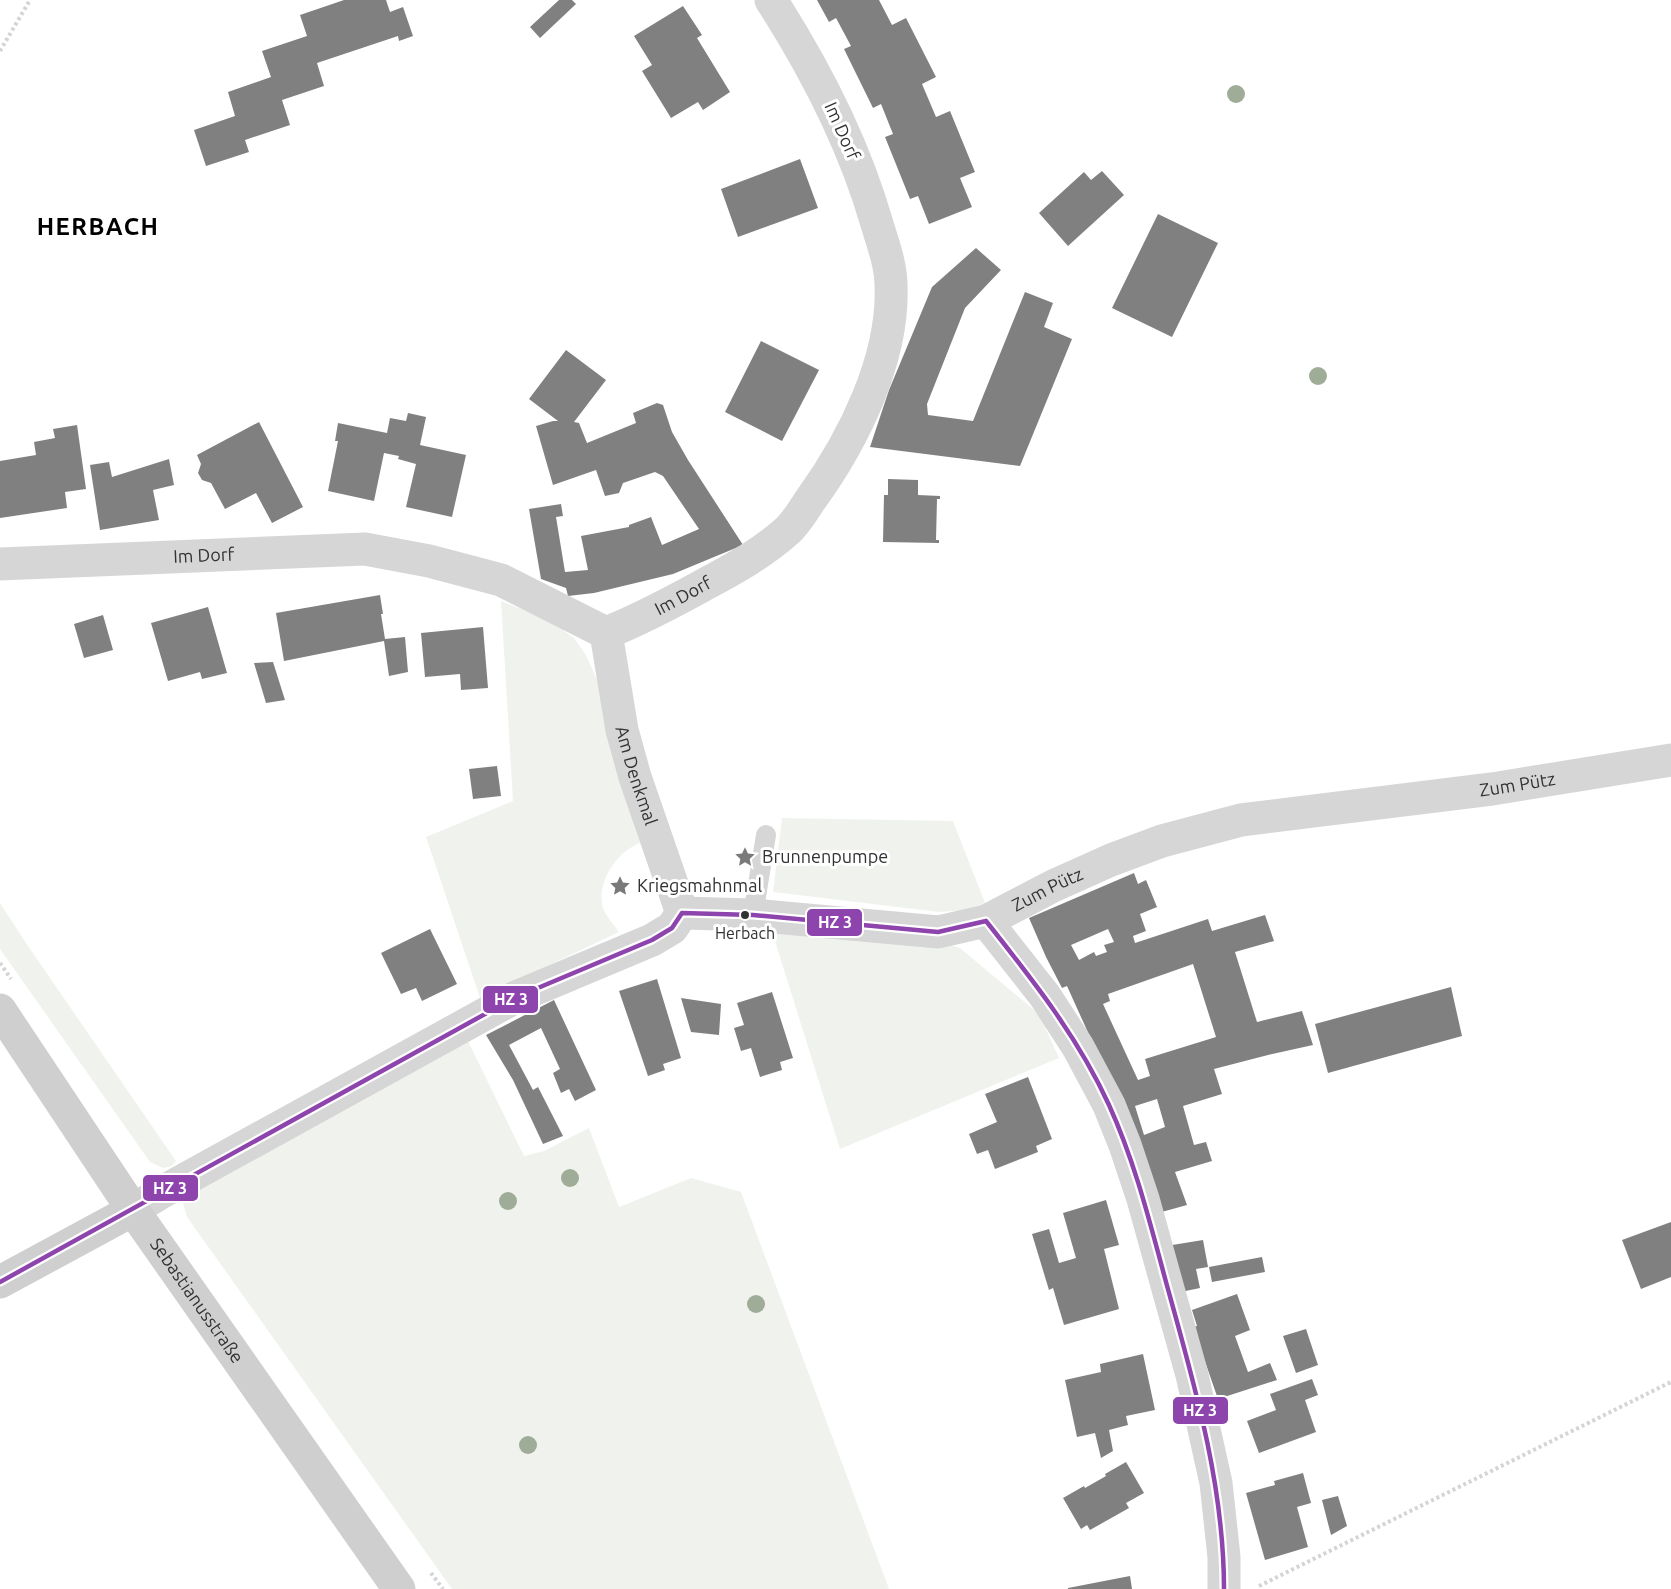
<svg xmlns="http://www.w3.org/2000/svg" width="1671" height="1589" font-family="Ubuntu,sans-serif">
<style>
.green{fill:#f0f3ed}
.building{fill:#808080;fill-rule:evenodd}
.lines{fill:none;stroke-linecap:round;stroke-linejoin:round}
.path{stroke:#d4d4d4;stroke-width:4;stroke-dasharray:3 3;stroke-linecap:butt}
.lane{stroke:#d6d6d6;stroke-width:20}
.street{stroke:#d6d6d6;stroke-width:33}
.secondary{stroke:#cfcfcf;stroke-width:33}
.bus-1-casing{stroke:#fff;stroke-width:9}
.bus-1{stroke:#8e44ad;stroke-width:4.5}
.tree{fill:#9fac98}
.bus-dot{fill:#323232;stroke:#fff;stroke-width:2}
.labels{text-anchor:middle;stroke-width:6;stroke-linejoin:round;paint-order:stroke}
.bus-label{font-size:16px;fill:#323232;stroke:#fff}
.street-label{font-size:18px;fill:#323232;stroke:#fff}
.poi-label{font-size:18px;fill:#323232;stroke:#fff;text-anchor:start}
.district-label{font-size:24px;font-weight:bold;letter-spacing:1.5px;fill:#000;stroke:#fff}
.line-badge{stroke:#fff;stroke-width:2}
.badge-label{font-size:16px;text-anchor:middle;font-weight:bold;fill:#fff}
</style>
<rect width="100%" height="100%" fill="#fff"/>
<path class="green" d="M501,601L550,621L574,638L586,655L604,696L615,764L640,843C616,852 596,883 603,908C606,916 614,925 619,932L480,998L426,837L513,801Z
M782,818L953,821L985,903L966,910L939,912L773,892Z
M0,903L28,946L176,1161L172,1166L163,1168L150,1162L0,949Z
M769,922L921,936L960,948L1039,1014L1059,1058L840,1149Z
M466,1037L524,1156L544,1151L589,1128L619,1207L691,1178L741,1192L889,1589H452L187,1217L181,1197Z"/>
<path class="building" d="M344,0H386L390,12L403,7L413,36L399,41L398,36L317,63L324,86L282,100L290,125L245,140L249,152L206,166L194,130L235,116L228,92L271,77L262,51L307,36L300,15Z
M559,0H572L576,4L540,38L530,27Z
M817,0H879L892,25L906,18L936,77L922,84L936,117L950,111L975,172L960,178L972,207L929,224L918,196L910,199L885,137L893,134L881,104L873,108L844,49L851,46L836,18L829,22Z
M683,6L702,35L697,38L730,92L703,110L698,102L671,118L642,71L652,65L634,36Z
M800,159L818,208L738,237L721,189Z
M1102,171L1124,195L1068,246L1039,213L1084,172L1091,180Z
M1158,214L1218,243L1172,337L1112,308Z
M976,248L1001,270L965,308L927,404L928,415L973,421L1025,292L1053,303L1044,327L1072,339L1020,466L870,447L889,390L932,287Z
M761,341L819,370L782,441L725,412Z
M566,350L606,380L574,422L579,423L587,443L636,423L633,413L657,403L663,405L672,432L688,460L743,545L673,574L594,593L568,596L566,588L541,579L529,509L561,504L563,516L556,517L565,572L588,570L581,536L629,527V525L651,517L662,545L699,529L663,476L655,472L623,483L619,493L605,496L596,470L553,485L536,426L553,421H558L529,399Z
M408,413L426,417L420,445L466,455L452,517L406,507L416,464L398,459L399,456L384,453L374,501L328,491L338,441H335L338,423L387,433L390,418L406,421Z
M259,422L303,507L272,523L256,493L225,509L211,483L202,480L198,473L201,464L197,455Z
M77,425L86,489L65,492L67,508L0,518V461L36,455L34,442L55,438L53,429Z
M169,459L174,485L153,490L159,520L100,530L90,465L109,462L112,477Z
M888,479L918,480V495L940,496V499H937L936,540H939V543L883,542L884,495H888Z
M380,595L383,614H381L385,639L405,637L408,672L389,676L384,641L284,661L276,613Z
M208,607L227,673L202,679L200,672L168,681L151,623Z
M103,615L113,650L84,658L74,624Z
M483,627L488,688L461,690L460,674L425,677L421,633Z
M273,662L285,700L266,703L254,663Z
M497,766L501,796L473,799L469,769Z
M1134,873L1138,884L1146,880L1157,907L1140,914L1146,931L1133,936L1135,943L1208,919L1212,931L1265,915L1274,941L1235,952L1257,1022L1302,1011L1313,1045L1268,1055L1214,1069L1222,1094L1183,1106L1194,1145L1206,1142L1212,1161L1175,1172L1187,1205L1158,1213L1123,1110L1067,986L1062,988L1046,957L1029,918ZM1108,929L1114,942L1104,945L1107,952L1096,956L1094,952L1079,960L1071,945ZM1193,964L1216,1037L1145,1059L1150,1076L1138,1080L1103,1004L1110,1001L1108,994ZM1157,1099L1165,1127L1144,1135L1135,1106Z
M430,929L457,984L422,1001L416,988L401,994L381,953Z
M657,979L681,1058L663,1064L665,1070L648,1076L619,991Z
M1451,987L1462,1036L1328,1073L1315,1024Z
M772,992L793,1058L780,1062L782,1070L760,1077L751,1048L741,1051L734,1028L744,1025L737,1003Z
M681,998L721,1004L719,1035L691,1032Z
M554,1000L596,1090L575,1101L569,1089L561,1093L553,1073L560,1069L541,1028L509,1045L533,1090L538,1087L563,1136L543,1144L513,1080L486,1035Z
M1028,1077L1052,1139L1036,1146L1038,1152L995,1169L988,1150L977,1154L969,1134L997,1122L985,1094Z
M1106,1200L1119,1245L1104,1249L1119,1309L1064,1325L1053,1288L1049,1290L1032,1234L1049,1229L1059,1263L1076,1258L1063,1213Z
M1671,1222V1277L1641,1289L1622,1240Z
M1203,1240L1208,1267L1196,1269L1200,1288L1176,1293L1166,1246Z
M1262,1257L1265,1272L1212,1282L1209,1267Z
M1237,1294L1250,1330L1235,1336L1248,1372L1270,1363L1277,1380L1218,1399L1193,1327L1197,1326L1192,1310Z
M1306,1329L1318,1365L1296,1373L1283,1336Z
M1143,1354L1155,1410L1126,1416L1128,1425L1109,1430L1113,1451L1101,1458L1095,1433L1077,1437L1065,1380L1101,1372L1100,1364Z
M1312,1379L1318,1395L1305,1400L1316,1432L1259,1453L1247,1421L1276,1410L1270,1394Z
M1126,1462L1144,1493L1126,1503L1129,1508L1090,1530L1087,1525L1081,1529L1063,1498L1084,1486L1085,1488L1106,1476L1105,1474Z
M1303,1473L1311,1503L1297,1507L1308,1547L1265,1560L1246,1493L1275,1485L1274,1481Z
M1338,1496L1347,1526L1331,1535L1322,1500Z
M1130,1576L1132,1589H1068V1588Z"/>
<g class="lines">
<path class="path" d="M0,51L30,0
M0,963L11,979
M431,1573L443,1589
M1259,1586L1671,1382"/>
<path class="lane" d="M753,915L766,835"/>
<g class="street">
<path id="s1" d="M0,564L365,549L429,561L501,580L606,633C639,620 669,604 700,587C731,570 760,555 787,531C797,522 804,509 811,499C853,441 894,359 891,286C891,265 883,244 877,224C854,144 816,70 771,0"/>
<path id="s2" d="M606,633L622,730L635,777L682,913"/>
<path id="s3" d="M682,913L753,915L938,932L986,921L1053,886L1111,860L1162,841L1241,820L1492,789L1671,760"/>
<path d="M986,921L1045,996L1078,1047L1109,1105L1125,1145L1143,1199L1192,1375L1216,1483L1224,1557V1589"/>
<path d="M133,1210L162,1192L514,998L652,940L672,928L682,913"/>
</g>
<g class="secondary">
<path id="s4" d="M0,1010L133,1210L399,1589"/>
<path d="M0,1282L133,1210"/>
</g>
<g class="bus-1-casing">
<path id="bus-1" d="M682,913L753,915L938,932L986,921
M986,921C1032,979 1078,1037 1109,1105C1135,1162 1150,1223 1166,1282C1194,1383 1224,1484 1224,1589
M0,1282L514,998L652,940L672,928L682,913"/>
</g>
<use href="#bus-1" class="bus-1"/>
</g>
<g class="tree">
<circle cx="1236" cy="94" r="9"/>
<circle cx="1318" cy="376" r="9"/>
<circle cx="570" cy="1178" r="9"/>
<circle cx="508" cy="1201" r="9"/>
<circle cx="756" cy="1304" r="9"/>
<circle cx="528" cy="1445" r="9"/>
</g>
<defs>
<g id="sight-bare" transform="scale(1.62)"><path d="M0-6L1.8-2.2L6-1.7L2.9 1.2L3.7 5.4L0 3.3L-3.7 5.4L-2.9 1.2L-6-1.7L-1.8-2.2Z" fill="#7a7a7a" stroke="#fff" stroke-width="2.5" paint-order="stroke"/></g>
</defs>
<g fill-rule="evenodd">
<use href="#sight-bare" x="745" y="857"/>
<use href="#sight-bare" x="620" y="886"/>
</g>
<circle class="bus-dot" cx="745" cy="915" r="5"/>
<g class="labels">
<g class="bus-label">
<text x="745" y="939">Herbach</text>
</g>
<g class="street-label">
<text transform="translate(842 131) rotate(66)" y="6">Im Dorf</text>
<text dy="6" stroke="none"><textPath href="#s1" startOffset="204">Im Dorf</textPath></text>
<text dy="6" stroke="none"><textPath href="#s1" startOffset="708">Im Dorf</textPath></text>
<text dy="6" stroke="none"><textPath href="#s2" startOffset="146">Am Denkmal</textPath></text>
<text dy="6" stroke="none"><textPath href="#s3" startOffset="860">Zum Pütz</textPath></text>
<text dy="6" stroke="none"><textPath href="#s3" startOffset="375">Zum Pütz</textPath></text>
<text dy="6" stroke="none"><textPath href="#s4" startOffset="351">Sebastianusstraße</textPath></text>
</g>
<g class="poi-label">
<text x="762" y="863">Brunnenpumpe</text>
<text x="637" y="892">Kriegsmahnmal</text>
</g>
<g class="district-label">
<text x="98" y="235">HERBACH</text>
</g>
</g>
<g class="line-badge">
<rect x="806" y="908" width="57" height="29" rx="6" fill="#8e44ad"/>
<rect x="482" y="985" width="57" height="29" rx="6" fill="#8e44ad"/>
<rect x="142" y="1174" width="57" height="28" rx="6" fill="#8e44ad"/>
<rect x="1172" y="1396" width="57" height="29" rx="6" fill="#8e44ad"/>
</g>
<g class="badge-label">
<text x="835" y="928">HZ 3</text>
<text x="511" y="1005">HZ 3</text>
<text x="170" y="1194">HZ 3</text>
<text x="1200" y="1416">HZ 3</text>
</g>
</svg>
